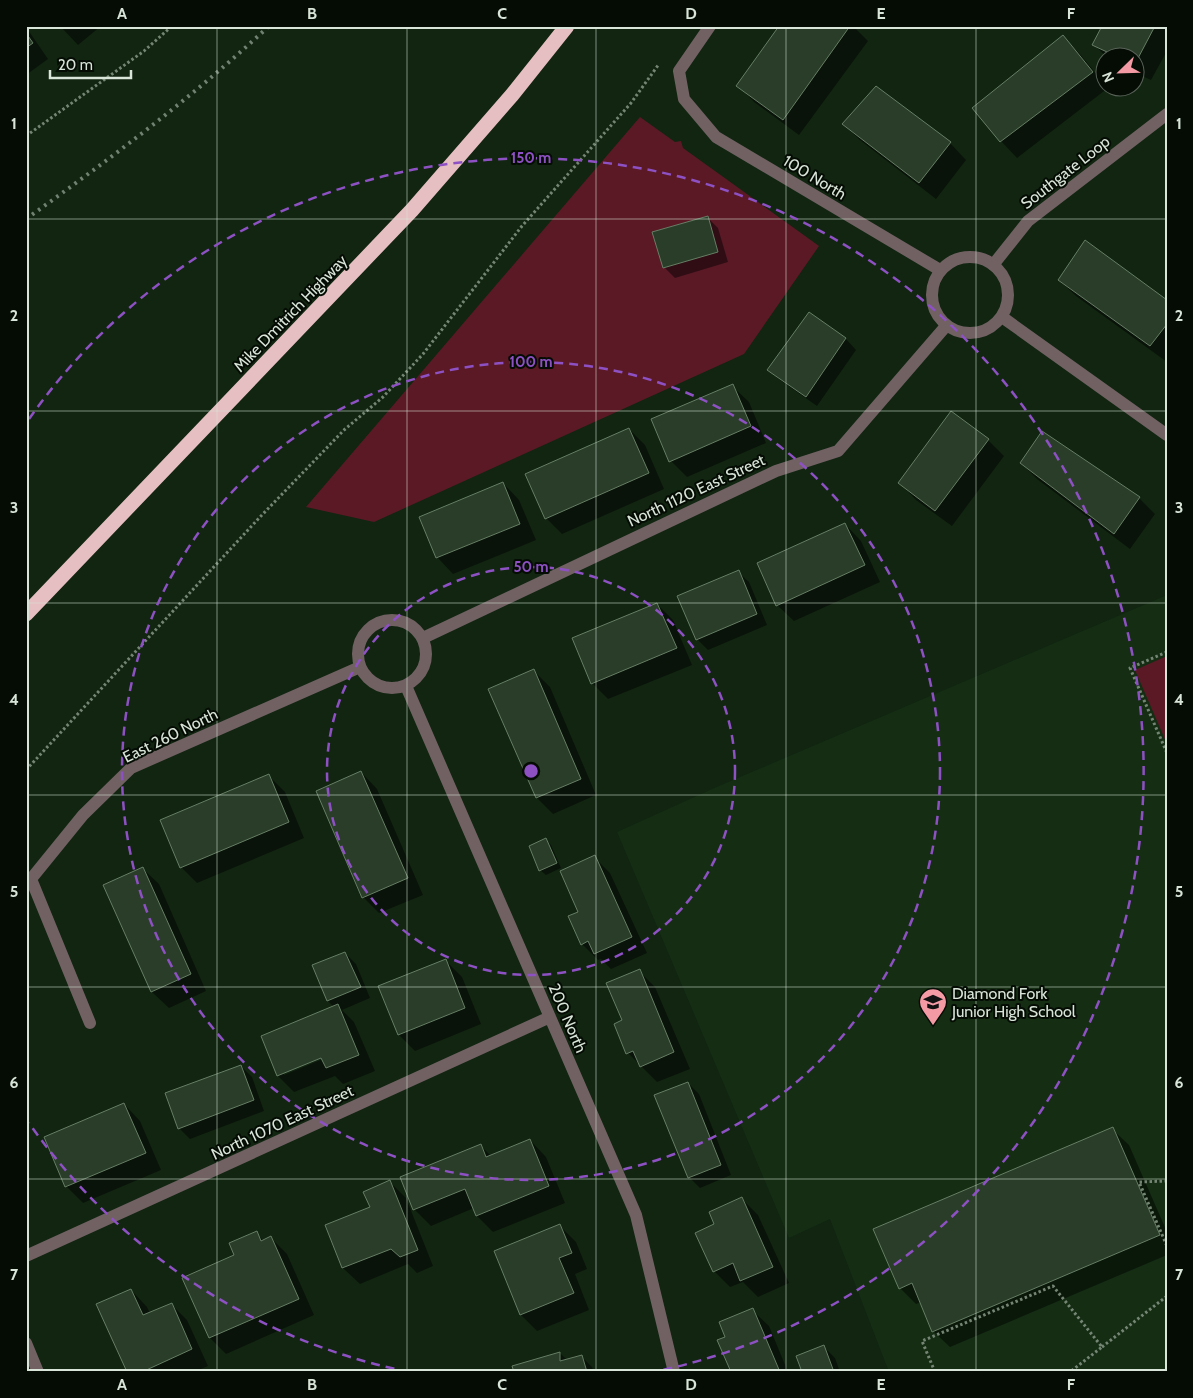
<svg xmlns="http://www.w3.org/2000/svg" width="1193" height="1398" font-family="Cabin,sans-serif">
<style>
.built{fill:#142d13}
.green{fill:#5b1926}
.shadow{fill:#0007;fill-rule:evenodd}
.building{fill:#293d28;stroke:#677e65}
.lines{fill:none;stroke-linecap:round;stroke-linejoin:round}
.path{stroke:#758574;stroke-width:3;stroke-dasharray:2.5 2.5;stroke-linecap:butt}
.minor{stroke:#716163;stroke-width:12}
.highway{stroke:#e6bfc2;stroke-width:15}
.rail{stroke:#728272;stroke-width:4;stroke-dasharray:2.5 5;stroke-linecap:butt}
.grid{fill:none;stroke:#d9e5d8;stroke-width:1;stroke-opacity:0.55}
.ring{fill:none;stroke:#8e51c4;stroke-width:2.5;stroke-dasharray:9 6}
.labels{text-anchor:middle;stroke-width:4;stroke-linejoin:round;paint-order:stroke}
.street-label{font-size:16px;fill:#d9e5d8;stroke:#050c04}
.poi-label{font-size:16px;fill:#d9e5d8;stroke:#050c04;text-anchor:start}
.centre{fill:#8e51c4;stroke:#050c04;stroke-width:2.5}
.ring-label{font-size:15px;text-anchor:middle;font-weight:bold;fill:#8e51c4;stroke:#050c04;stroke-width:4;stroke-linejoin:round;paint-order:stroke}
.neatline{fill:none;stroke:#d9e5d8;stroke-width:2}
.grid-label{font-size:16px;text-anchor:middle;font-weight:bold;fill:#d9e5d8}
</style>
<rect width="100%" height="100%" fill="#112511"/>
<path class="built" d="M1167,595V1372H889L830,1219L789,1238L617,832L712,789Z"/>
<path class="green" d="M640,117L675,142L681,141L683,148L819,246L744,354L374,522L306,507Z
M1167,656V744L1135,670Z"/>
<path class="shadow" d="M60,26H101L78,45Z
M781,26H853L868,41L799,135L754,102L738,85Z
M1103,26H1167V51L1151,80L1136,73V58H1107L1094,44Z
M26,27L48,59L26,75Z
M1063,37L1079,53L1108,88L1017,158L1001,141L974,108Z
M843,124L950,143L966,160L936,199L860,140Z
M707,217L718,228L728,262L675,278L664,267Z
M1059,280L1167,301V362L1076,296Z
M809,313L846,339L856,350L817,406L780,380L769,370Z
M732,386L749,402L766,443L687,477L671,461Z
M629,429L645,445L664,489L562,534L546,518Z
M1043,432L1139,498L1155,514L1130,549L1037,479L1021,463Z
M988,440L1004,456L952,526L916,500L900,483Z
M503,483L519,500L536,540L453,574L437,557Z
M845,524L861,541L880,582L794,621L777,605Z
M738,572L749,582L767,625L708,650L697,639Z
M657,604L673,620L692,665L608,699L592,683Z
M533,670L550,687L596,795L553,814L537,798L490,690Z
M361,772L377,789L423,895L379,913L363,897Z
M269,776L285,792L304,838L197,883L181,867Z
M546,840L551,845L561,868L546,875L540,870Z
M594,857L610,873L647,953L611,969L601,959L598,960L582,944L580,912Z
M142,868L159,884L206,991L169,1008L152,992L104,885Z
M345,953L356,964L370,998L342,1010L354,1022L375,1071L343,1084L335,1076L294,1092L278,1076L262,1037L334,1007L328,1001ZM327,1055L328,1057L284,1075V1072Z
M445,960L462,977L481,1024L415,1051L399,1035L380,987Z
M639,971L655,987L690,1069L657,1082L628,1053L623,1021Z
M241,1066L252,1077L264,1111L190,1139L179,1128Z
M688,1083L699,1094L731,1175L700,1188L689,1177Z
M124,1104L140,1121L161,1170L83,1203L67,1187L46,1138Z
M1112,1129L1129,1145L1167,1232V1255L950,1347L933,1331L922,1302L916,1304L900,1288Z
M530,1140L546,1157L565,1203L493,1232L477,1216L474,1208L431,1226L414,1209L481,1146L491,1156Z
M390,1182L406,1198L433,1266L417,1273L408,1264L360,1284L343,1268L327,1226L371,1208Z
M742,1199L758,1215L789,1283L758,1297L743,1282L730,1287L714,1271L716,1225Z
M560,1226L576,1242L587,1269L575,1274L589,1310L537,1331L521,1315Z
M256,1233L264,1241L271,1238L287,1254L314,1315L226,1354L210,1338L184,1278L236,1255Z
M131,1290L147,1307L150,1313L171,1304L187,1320L208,1366L194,1372H128Z
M752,1310L769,1326L788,1372H732L727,1337Z
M824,1347L835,1358L840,1372H803Z
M560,1353L567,1360L581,1356L592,1367L594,1372H515Z"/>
<path class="building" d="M779,26H850L783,120L736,86Z
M1102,26H1155L1136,62V58H1120L1092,45Z
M26,33L33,43L26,48Z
M1063,35L1093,72L1000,142L972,108Z
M876,86L951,142L919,183L842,124Z
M708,216L718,252L663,268L652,232Z
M1085,240L1167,300V324L1150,346L1058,280Z
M809,312L846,338L806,397L767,370Z
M733,384L751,426L669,462L651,419Z
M951,411L989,439L935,511L898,483Z
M629,428L649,473L545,519L525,474Z
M1042,431L1140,497L1114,534L1020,463Z
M503,482L520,524L436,558L419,517Z
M845,523L865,565L776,606L757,563Z
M739,570L757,614L696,640L677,596Z
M657,603L677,648L591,684L572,638Z
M534,669L581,779L536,798L488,689Z
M361,771L408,878L362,898L316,791Z
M269,774L289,822L180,868L160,820Z
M546,838L557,863L539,871L529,846Z
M595,855L632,937L594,954L588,941L581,945L568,916L578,912L560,871Z
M143,867L191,974L151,992L103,885Z
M345,952L361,987L327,1001L312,965Z
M446,959L465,1008L398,1035L378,986Z
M640,969L674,1052L640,1067L633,1051L626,1054L614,1024L622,1020L606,983Z
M338,1004L359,1055L326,1068L321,1058L277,1076L261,1036Z
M241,1065L254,1100L178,1129L165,1093Z
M688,1082L721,1165L688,1178L654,1095Z
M124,1103L146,1153L65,1187L44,1137Z
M1113,1127L1160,1235L932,1332L912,1283L899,1289L873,1229Z
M530,1139L549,1186L476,1216L465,1189L413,1210L400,1177L481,1144L486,1157Z
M390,1180L418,1250L400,1257L391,1249L342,1268L325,1225L370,1207L363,1192Z
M742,1197L773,1267L740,1281L733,1263L713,1272L695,1233L714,1224L709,1212Z
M560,1224L572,1253L559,1258L574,1293L520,1315L494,1251Z
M257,1231L261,1241L271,1236L299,1299L209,1338L182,1278L234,1255L229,1243Z
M131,1289L143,1315L172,1303L192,1349L142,1372H127L96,1304Z
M753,1308L780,1372H731L717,1340L725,1337L719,1322Z
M824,1345L834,1372H802L796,1356Z
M560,1352V1361L582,1355L587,1372H514L512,1366Z"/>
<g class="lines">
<path class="path" d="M26,136L144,51L172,26
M1167,652L1130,668L1167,753
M26,770L260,517L344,430L383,397L423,354L522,226L631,103L659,64
M1167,1181L1139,1182L1167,1246
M1102,1347L1167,1296
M935,1372L922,1341L1053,1286L1102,1347L1070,1372"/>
<path class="minor" d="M710,26L679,71L684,99L716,137L940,270
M932 295a38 38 0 1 1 76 0a38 38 0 1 1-76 0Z
M993,265L1028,221L1167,114
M1002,317L1167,435
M358 654a34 34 0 1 1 68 0a34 34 0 1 1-68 0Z
M423,638L776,471L838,451L946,326
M406,686L636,1215L674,1372
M90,1023L31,879L83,815L131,768L360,667
M26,1256L550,1017
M26,1343L38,1372"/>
<path class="highway" d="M26,614L412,210L512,95L567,26"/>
<path class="rail" d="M26,219C110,159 193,97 269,26"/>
</g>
<path class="grid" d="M217,26V1372M407,26V1372M596,26V1372M786,26V1372M976,26V1372M26,219H1167M26,411H1167M26,603H1167M26,795H1167M26,987H1167M26,1179H1167"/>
<g class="ring">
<circle cx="531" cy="771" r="204"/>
<circle cx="531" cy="771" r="409"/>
<path d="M409 1372A613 613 0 0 1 29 1123M29 419A613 613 0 1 1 653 1372"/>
</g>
<defs>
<g id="school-pin" transform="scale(1.4375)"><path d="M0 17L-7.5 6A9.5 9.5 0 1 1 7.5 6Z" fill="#f49aa5" stroke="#050c04"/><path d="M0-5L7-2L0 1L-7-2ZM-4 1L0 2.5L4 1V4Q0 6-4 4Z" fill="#111"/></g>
</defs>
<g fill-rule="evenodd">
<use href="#school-pin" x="933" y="1002"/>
</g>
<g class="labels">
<g class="street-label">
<text transform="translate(1065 172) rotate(-38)" y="6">Southgate Loop</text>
<text transform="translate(815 177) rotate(31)" y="6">100 North</text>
<text transform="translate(290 313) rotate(-46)" y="6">Mike Dmitrich Highway</text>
<text transform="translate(696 490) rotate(-25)" y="6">North 1120 East Street</text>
<text transform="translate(170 735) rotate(-26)" y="6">East 260 North</text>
<text transform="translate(568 1018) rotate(67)" y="6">200 North</text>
<text transform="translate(282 1122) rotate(-25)" y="6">North 1070 East Street</text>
</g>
<g class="poi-label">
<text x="952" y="999">Diamond Fork<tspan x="952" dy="18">Junior High School</tspan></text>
</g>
</g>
<circle cx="531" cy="771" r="8" class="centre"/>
<g class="ring-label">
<text x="531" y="163">150 m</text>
<text x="531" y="367">100 m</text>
<text x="531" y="572">50 m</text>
</g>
<rect width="1193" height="1398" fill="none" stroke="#050c04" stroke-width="55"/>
<g transform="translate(1120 72) rotate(247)"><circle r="24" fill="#050c04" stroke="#5a6359"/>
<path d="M0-4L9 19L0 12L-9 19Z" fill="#f49aa5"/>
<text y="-8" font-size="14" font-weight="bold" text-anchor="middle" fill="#d9e5d8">N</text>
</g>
<path d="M50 70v8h81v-8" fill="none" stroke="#d9e5d8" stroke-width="2.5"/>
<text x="58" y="70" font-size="15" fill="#d9e5d8" stroke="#050c04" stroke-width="4" paint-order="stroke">20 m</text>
<rect x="28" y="28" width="1138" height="1342" class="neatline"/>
<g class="grid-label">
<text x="122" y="19">A</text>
<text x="312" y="19">B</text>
<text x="502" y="19">C</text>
<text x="691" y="19">D</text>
<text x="881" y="19">E</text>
<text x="1071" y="19">F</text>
<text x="14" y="129">1</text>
<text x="1179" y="129">1</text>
<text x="14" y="321">2</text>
<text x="1179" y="321">2</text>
<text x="14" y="513">3</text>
<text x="1179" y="513">3</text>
<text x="14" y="705">4</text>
<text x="1179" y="705">4</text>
<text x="14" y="897">5</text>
<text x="1179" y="897">5</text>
<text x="14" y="1088">6</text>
<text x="1179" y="1088">6</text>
<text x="14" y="1280">7</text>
<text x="1179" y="1280">7</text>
<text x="122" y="1390">A</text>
<text x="312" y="1390">B</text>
<text x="502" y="1390">C</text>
<text x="691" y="1390">D</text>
<text x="881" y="1390">E</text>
<text x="1071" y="1390">F</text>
</g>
</svg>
